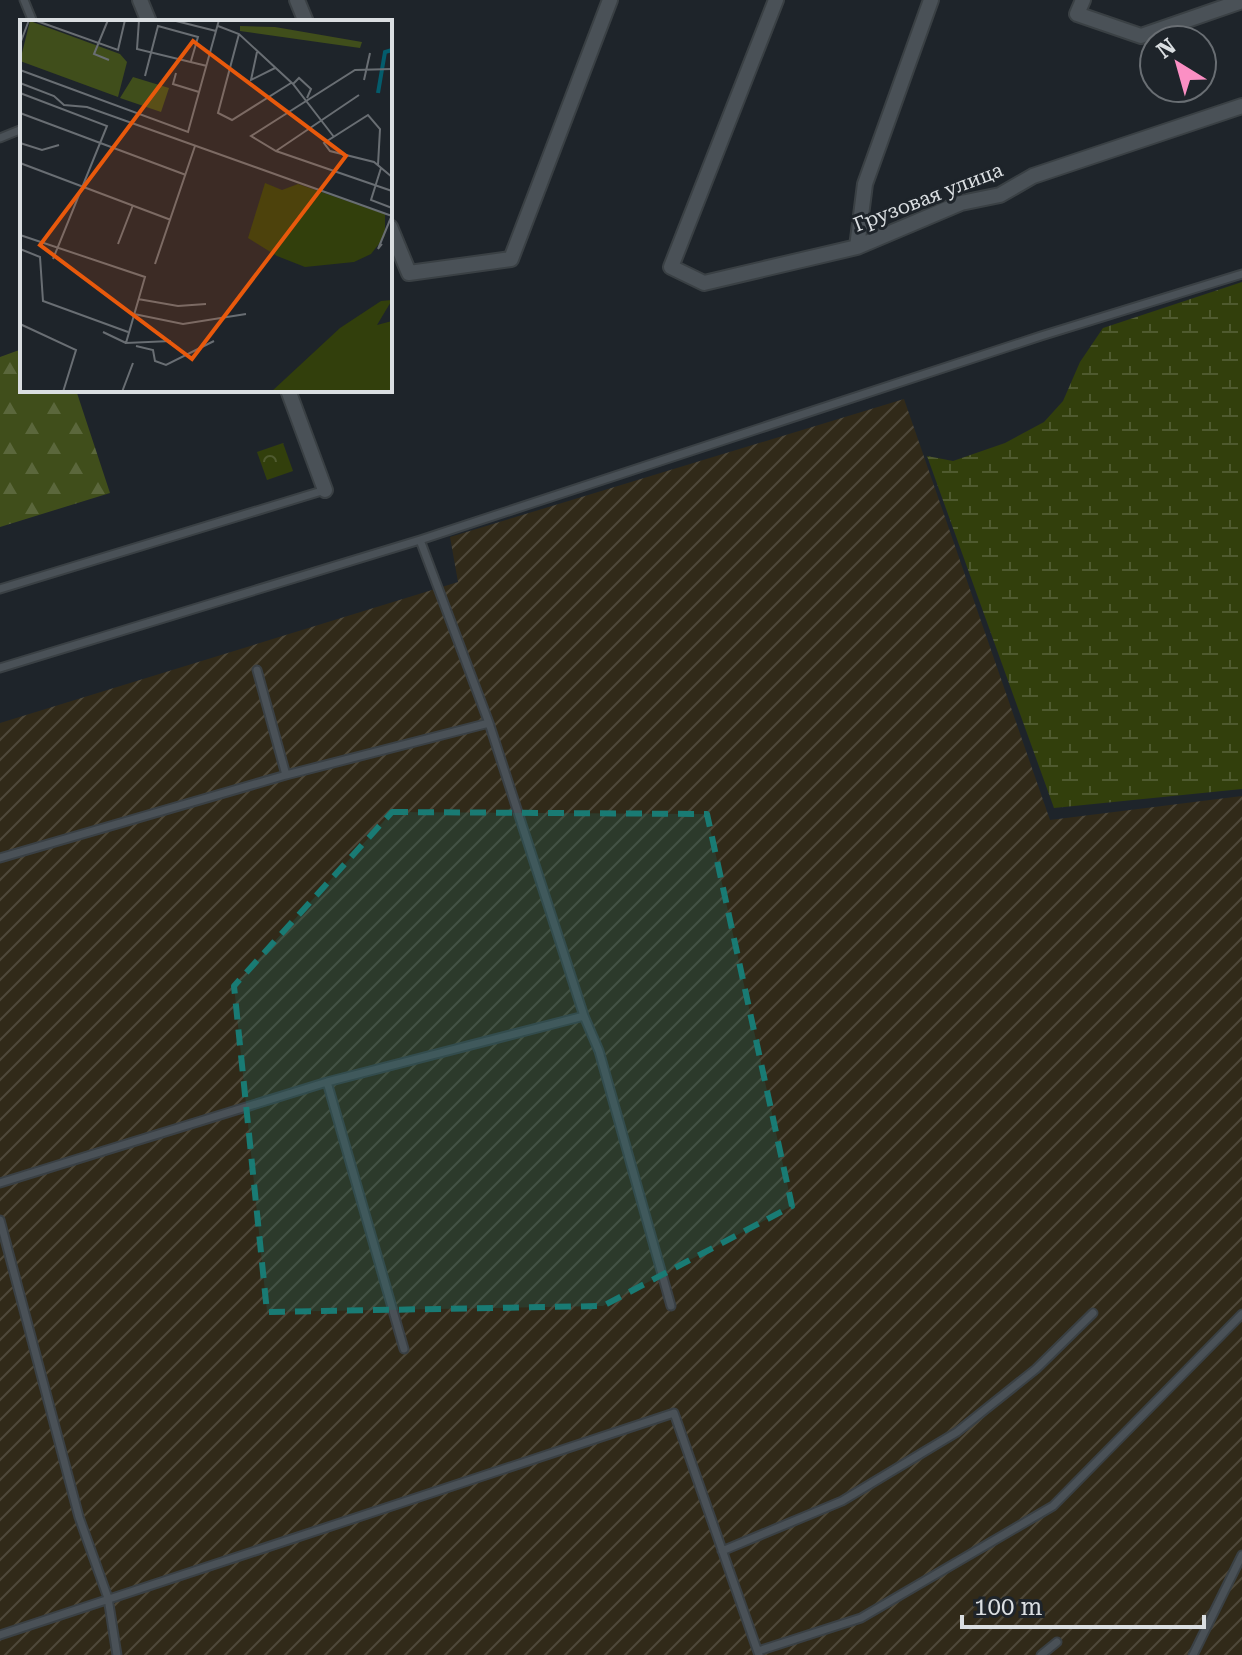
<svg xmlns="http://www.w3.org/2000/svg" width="1242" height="1655" font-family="'Roboto Serif',serif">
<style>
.industrial{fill:url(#industrial-furrows)}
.forest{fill:url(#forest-firs)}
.wetland{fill:url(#wetland-marsh)}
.park{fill:url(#park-crowns)}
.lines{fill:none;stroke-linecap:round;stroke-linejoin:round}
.service-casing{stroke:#3a4044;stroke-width:11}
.minor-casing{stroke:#3a4044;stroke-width:18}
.service{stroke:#4a5157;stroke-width:7}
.minor{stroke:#4a5157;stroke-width:14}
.marked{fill:#197b74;fill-opacity:0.2;stroke:#197b74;stroke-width:6;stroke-dasharray:16 10;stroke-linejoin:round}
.labels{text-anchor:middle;stroke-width:6;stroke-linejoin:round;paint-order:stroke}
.street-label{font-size:20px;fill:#dadee1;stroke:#1e242a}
.inset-river{fill:none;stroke:#045c6c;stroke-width:4}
.inset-road{fill:none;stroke:#696e73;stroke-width:2}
.view{fill:#e8590c;fill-opacity:0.15;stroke:#e8590c;stroke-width:4}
.inset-edge{fill:none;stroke:#dadee1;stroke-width:4}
</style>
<defs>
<pattern id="industrial-furrows" width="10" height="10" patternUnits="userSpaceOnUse" patternTransform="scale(2)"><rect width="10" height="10" fill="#312a19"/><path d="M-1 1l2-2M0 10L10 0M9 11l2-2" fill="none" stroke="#4e483a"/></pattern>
<pattern id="forest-firs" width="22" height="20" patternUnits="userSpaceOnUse" patternTransform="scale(2)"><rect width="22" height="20" fill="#404e1b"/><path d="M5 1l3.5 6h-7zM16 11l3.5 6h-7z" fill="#5b673c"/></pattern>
<pattern id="wetland-marsh" width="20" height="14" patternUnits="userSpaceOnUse" patternTransform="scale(2)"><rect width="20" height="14" fill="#323f0c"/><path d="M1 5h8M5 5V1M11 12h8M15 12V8" fill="none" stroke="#4f5a2f"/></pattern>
<pattern id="park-crowns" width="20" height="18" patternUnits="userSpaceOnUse" patternTransform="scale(2)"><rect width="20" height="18" fill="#323f0c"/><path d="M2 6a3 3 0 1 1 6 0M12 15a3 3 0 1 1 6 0" fill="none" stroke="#4f5a2f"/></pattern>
</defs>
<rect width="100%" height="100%" fill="#1e242a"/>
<path class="industrial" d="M904,399L1050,820L1242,796V1655H0V723L458,582L450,537Z"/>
<path class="forest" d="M22,349V390H76L110,493L0,527V357Z"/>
<path class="wetland" d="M1242,282V789L1054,808L927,456L953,461L1005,443L1044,422L1063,401L1080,362L1103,328Z"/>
<path class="park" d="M283,443L293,471L267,480L257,452Z"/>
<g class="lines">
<g class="service-casing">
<path id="service" d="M24,0L33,22
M0,138L22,129
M420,540L489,723L584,1016L599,1051L671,1306
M0,589L325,490
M0,668L420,540L1041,336L1242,274
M257,670L286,775
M0,858L286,775L489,723
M327,1082L404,1349
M0,1183L327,1082L584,1016
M0,1220L79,1517L108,1598L117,1655
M722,1551L842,1501L957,1432L1036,1369L1093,1313
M0,1635L674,1413L759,1655
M758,1651L861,1618L1053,1506L1242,1314
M1041,1655L1057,1642
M1193,1655L1242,1555"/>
</g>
<g class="minor-casing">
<path id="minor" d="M140,0L149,22
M297,0L306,22
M776,0L671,267L704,283L857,247L961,203L1000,195L1033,176L1242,106
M1083,0L1077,14L1141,36L1242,1
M390,227L409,273L511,259L610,0
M857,247L865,184L931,0
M288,390L325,490"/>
</g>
<use href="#service" class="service"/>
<use href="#minor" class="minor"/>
</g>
<path class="marked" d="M392,812L707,814L792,1206L603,1306L267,1312L234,986Z"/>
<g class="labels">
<g class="street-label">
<text transform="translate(928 197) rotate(-21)" y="7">Грузовая улица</text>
</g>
</g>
<g transform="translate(20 20)">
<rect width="372" height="372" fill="#1e242a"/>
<path d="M10,1L100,34L107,42L98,77L0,41ZM220,6L255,7L342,22L340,28L220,11ZM113,57L149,68L141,92L100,78Z" fill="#404e1b"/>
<path d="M245,163L262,170L278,164L365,194V216L351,234L334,242L285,247L257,236L228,218ZM372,280L357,305L372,301V372H251L320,308L361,281Z" fill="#323f0c"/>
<path class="inset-river" d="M358,73L365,32L372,30"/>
<path class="inset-road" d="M14,0L98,30L105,0M88,0L74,34L89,40M119,0L117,29L187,46M152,0L196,11M198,6L219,14L273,64L314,117M219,14L198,93L212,100L271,63M0,24L9,0M237,32L231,60L255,48M372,49L335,50L231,116L256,131L372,171M0,50L168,112L199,0M156,53L153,64L179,72M125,56L138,6L178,17L171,41M344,60L350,33M0,63L34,76L44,85L67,87L372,196M273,64L279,58L291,69L287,78M0,73L87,106L33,239M0,93L166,155M0,123L22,130L39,125M256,131L339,75M0,143L151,200M358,145L360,109L348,95L304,123L310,131L354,142L372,157M361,148L351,180L372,188M0,215L125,257L106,323L151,321M98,224L113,185M362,224L358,229L372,195M0,229L20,237L23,281L108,312M135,244L175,126M118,279L158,286L186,284M114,294L163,304L226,294M0,304L56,330L43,372M83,312L106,323M116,326L133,330L135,341L146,345L194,321M102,372L113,343"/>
<path class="view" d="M173,21L326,136L172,339L20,225Z"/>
<rect width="372" height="372" class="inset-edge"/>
</g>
<g transform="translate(1178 64) rotate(323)"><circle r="38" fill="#1e242a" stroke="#696e73" stroke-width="2"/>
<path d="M0-6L14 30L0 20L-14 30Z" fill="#fb8fc4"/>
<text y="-12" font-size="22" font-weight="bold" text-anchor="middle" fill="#dadee1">N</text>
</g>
<path d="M962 1615v12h242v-12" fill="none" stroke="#dadee1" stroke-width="4"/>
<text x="974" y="1615" font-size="24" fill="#dadee1" stroke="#1e242a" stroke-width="6" paint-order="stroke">100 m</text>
</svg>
